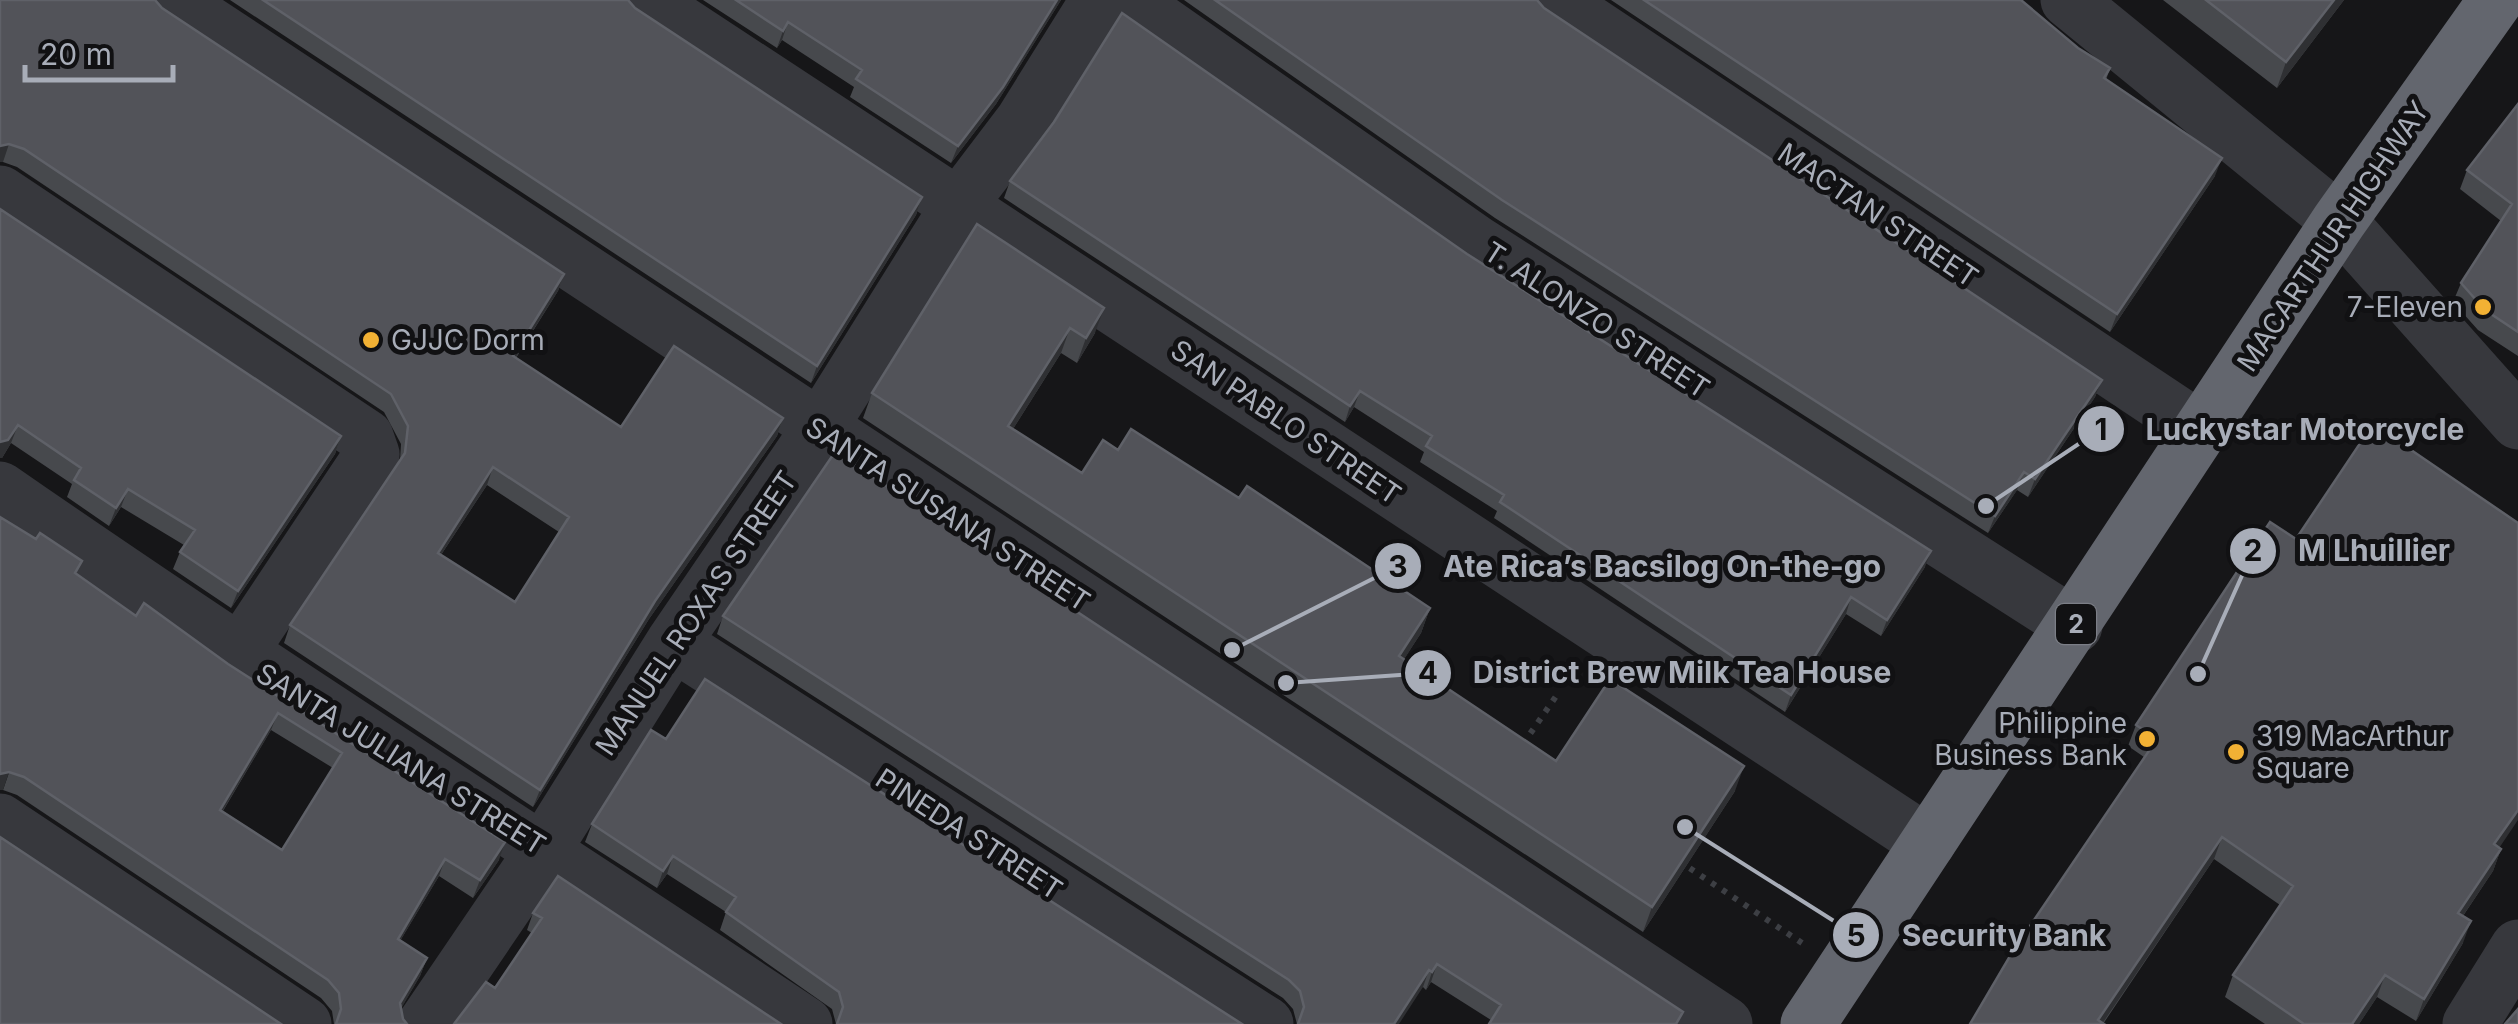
<svg xmlns="http://www.w3.org/2000/svg" width="2518" height="1024" font-family="Inter,sans-serif">
<style>
.lines{fill:none;stroke-linecap:round;stroke-linejoin:round}
.path{stroke:#3d3f44;stroke-width:6;stroke-dasharray:5 8;stroke-linecap:butt}
.minor{stroke:#37383d;stroke-width:55}
.highway{stroke:#63666e;stroke-width:55}
.wall{fill:#47494d;fill-rule:evenodd}
.shaded-wall{fill:#2f3033}
.building{fill:#525359;stroke:#5f6168;stroke-width:2.5;fill-rule:evenodd}
.poi-dot{fill:#f2b134;stroke:#111113;stroke-width:4}
.labels{text-anchor:middle;stroke-width:10;stroke-linejoin:round;paint-order:stroke}
.shield{fill:#111113;stroke:#7b7e86;stroke-width:2.5}
.shield-label{font-size:25px;font-weight:bold;fill:#a8adb8}
.street-label{font-size:28px;fill:#a8adb8;stroke:#111113}
.poi-label{font-size:28px;fill:#a8adb8;stroke:#111113;text-anchor:end}
.leader{fill:none;stroke:#a8adb8;stroke-width:4}
.callout-dot{fill:#a8adb8;stroke:#111113;stroke-width:4}
.mark-label{font-size:30px;text-anchor:middle;font-weight:bold;fill:#111}
.callout-label{font-size:30px;text-anchor:middle;font-weight:bold;fill:#a8adb8;stroke:#111113;stroke-width:10;stroke-linejoin:round;paint-order:stroke}
</style>
<rect width="100%" height="100%" fill="#161618"/>
<g class="lines">
<path class="path" d="M1523,744L1559,692
M1679,861L1802,943"/>
<path class="minor" d="M173,0L1725,1024
M646,0L1928,843
M1129,0L1478,244L2075,626
M1555,0L2201,430
M2068,0L2339,221L2518,422
M0,193L366,437L372,454L238,655
M0,489C265,673 537,845 805,1024
M673,643L1266,1024
M0,821L304,1024
M425,1024L544,849L673,643L819,429L959,205L1022,122L1098,0
M2470,1024L2518,947"/>
<path class="highway" d="M1808,1024L2339,221L2496,0"/>
</g>
<path class="wall" d="M0,0L162,8L564,274L558,291L516,358L621,427L783,418L777,436L649,619L533,807L284,643L290,625L400,461L401,444L384,412L17,167L3,162ZM487,485L559,532L515,602L441,555Z
M230,0H628L635,8L922,197L916,215L811,383Z
M703,0H1061L996,104L951,163L850,97L854,87L782,40L777,48Z
M1184,0H1537L1544,8L2102,380L2095,397L2028,497L2017,490L1988,533L1495,218Z
M1611,0H2021L2078,48L2110,68L2106,80L2215,176L2110,332Z
M2163,0H2344L2277,88Z
M2518,104V356L2478,330L2453,302L2461,283L2501,221L2460,189L2467,170Z
M1010,181L1467,254L1925,567L1881,636L1846,614L1785,712L1494,518L1497,511L1420,462L1424,452L1354,407L1345,422L1004,198Z
M0,209L341,436L335,454L231,608L173,569L180,552L184,545L121,507L109,526L67,497L72,484L11,443L2,458Z
M977,224L1095,333L1077,363L1061,353L1013,429L1082,473L1118,450L1239,498L1430,608L1421,633L1404,659L1556,761L1735,791L1643,932L863,418L872,393Z
M77,575L136,616L144,603L499,860L473,898L439,876L400,941L427,958L420,976L401,1008L403,1019L407,1024H334L332,1011L321,998L17,795L3,790ZM271,730L333,768L282,850L223,811Z
M723,616L1683,1012L1491,1020L1431,982L1426,990L1423,987L1297,1024L1293,1009L1283,998L717,634Z
M2136,725L2501,849L2493,871L2463,916V943L2416,1021L2377,997L2359,1024H2265L2225,997L2233,975L2280,905L2214,859L2103,1024H1970L2144,757L2128,746Z
M666,739L1242,1024H836L832,1009L720,930L726,912L667,874L657,888L585,842L592,824Z
M533,913L781,1024L495,988L532,933L527,930Z"/>
<path class="shaded-wall" d="M1057,0H1061L996,104L951,163L958,146Z
M2334,0H2344L2277,88L2286,62Z
M788,22L782,40L777,48L783,31Z
M9,144L3,162H0V146Z
M2222,158L2215,176L2110,332L2117,314Z
M922,197L916,215L811,383L817,366Z
M564,274L558,291L506,373L513,356Z
M1104,308L1095,333L1077,363L1086,338Z
M1070,328L1061,353L999,451L1008,426Z
M2102,380L2095,397L2028,497L2035,479Z
M1360,391L1354,407L1345,422L1350,406Z
M783,418L777,436L649,619L533,807L540,790L655,601Z
M18,425L11,443L2,458H0V442Z
M341,436L335,454L231,608L238,591Z
M493,467L487,485L431,570L438,553Z
M2024,472L2017,490L1988,533L1995,516Z
M128,489L121,507L109,526L116,508Z
M1931,551L1925,567L1881,636L1887,620Z
M1851,597L1846,614L1785,712L1791,695Z
M1430,608L1421,633L1390,681L1399,656Z
M278,713L271,730L213,827L220,810Z
M1744,766L1735,791L1643,932L1652,907Z
M9,772L3,790H0V774Z
M2518,810V820L2487,866L2494,844Z
M2222,837L2214,859L2102,1024L2098,1020Z
M505,842L499,860L473,898L480,880Z
M2501,849L2493,871L2450,935L2458,913Z
M673,856L667,874L657,888L663,871Z
M445,859L439,876L391,956L398,939Z
M2471,921L2463,943L2416,1021L2424,999Z
M427,958L420,976L394,1021L400,1003Z
M1437,964L1431,982L1426,990L1432,972Z
M1429,970L1423,987L1399,1024H1394Z
M2385,975L2377,997L2359,1024H2352Z"/>
<path class="building" d="M0,0H155L162,8L564,274L513,356L621,427L674,346L783,418L655,601L540,790L290,625L405,453L408,426L391,394L24,149L9,144L0,146ZM493,467L569,517L515,602L438,553Z
M263,0H628L635,8L922,197L817,366Z
M736,0H1057L1003,87L958,146L856,79L862,70L788,22L783,31Z
M1215,0H1537L1544,8L2102,380L2035,479L2024,472L1995,516L1502,200Z
M1644,0H2021L2078,48L2110,68L2104,78L2222,158L2117,314Z
M2206,0H2334L2286,62Z
M1122,13L1467,254L1931,551L1887,620L1851,597L1791,695L1500,502L1504,495L1426,446L1432,436L1360,391L1350,406L1010,181L1054,122Z
M2518,104V332L2485,310L2461,283L2512,204L2467,170Z
M0,209L341,436L238,591L180,552L195,530L128,489L116,508L74,480L81,468L18,425L8,440L0,442Z
M977,224L1104,308L1086,338L1070,328L1008,426L1082,473L1103,440L1118,450L1131,429L1239,498L1247,486L1430,608L1399,656L1556,761L1610,679L1744,766L1652,907L872,393Z
M2373,424L2518,523V810L2494,844L2501,849L2458,913L2471,921L2424,999L2385,975L2352,1024H2304L2233,975L2293,886L2222,837L2098,1020L2104,1024H1970L2013,951L2157,739L2136,725L2270,522L2296,539Z
M835,452L1683,1012L1676,1024H1489L1501,1005L1437,964L1432,972L1429,970L1394,1024H1298L1304,1007L1300,991L1289,980L723,616Z
M0,517L36,539L40,533L82,561L75,573L136,616L144,603L228,664L505,842L480,880L445,859L398,939L427,958L400,1003L403,1019L407,1024H336L341,1009L339,993L328,980L24,777L9,772L0,774ZM278,713L342,753L282,850L220,810Z
M705,679L1242,1024H837L843,1007L839,992L726,912L736,897L673,856L663,871L592,824L651,730L666,739Z
M0,837L281,1024H0Z
M558,876L781,1024H454L486,982L495,988L542,918L533,913Z
M2518,1009V1024H2505Z"/>
<g class="poi-dot">
<circle cx="2483" cy="307" r="10"/>
<circle cx="371" cy="340" r="10"/>
<circle cx="2147" cy="739" r="10"/>
<circle cx="2236" cy="752" r="10"/>
</g>
<g class="labels">
<rect class="shield" x="2056" y="604" width="40" height="40" rx="8"/>
<g class="shield-label">
<text x="2076" y="633">2</text>
</g>
<g class="street-label">
<text transform="translate(1878 215) rotate(34)" y="10">MACTAN STREET</text>
<text transform="translate(2333 236) rotate(-56)" y="10">MACARTHUR HIGHWAY</text>
<text transform="translate(1597 320) rotate(33)" y="10">T. ALONZO STREET</text>
<text transform="translate(1286 422) rotate(34)" y="10">SAN PABLO STREET</text>
<text transform="translate(948 514) rotate(33)" y="10">SANTA SUSANA STREET</text>
<text transform="translate(696 613) rotate(-56)" y="10">MANUEL ROXAS STREET</text>
<text transform="translate(401 759) rotate(32)" y="10">SANTA JULIANA STREET</text>
<text transform="translate(969 834) rotate(33)" y="10">PINEDA STREET</text>
</g>
<g class="poi-label">
<text x="2463" y="317">7-Eleven</text>
<text x="391" y="350" text-anchor="start">GJJC Dorm</text>
<text x="2127" y="733">Philippine<tspan x="2127" dy="32">Business Bank</tspan></text>
<text x="2256" y="746" text-anchor="start">319 MacArthur<tspan x="2256" dy="32">Square</tspan></text>
</g>
</g>
<path class="leader" d="M1986 506L2101 429M2198 674L2253 551M1232 650L1398 566M1286 683L1428 673M1685 827L1856 935"/>
<g class="callout-dot">
<circle cx="1986" cy="506" r="10"/>
<circle cx="2198" cy="674" r="10"/>
<circle cx="1232" cy="650" r="10"/>
<circle cx="1286" cy="683" r="10"/>
<circle cx="1685" cy="827" r="10"/>
<circle cx="2101" cy="429" r="25"/>
<circle cx="2253" cy="551" r="25"/>
<circle cx="1398" cy="566" r="25"/>
<circle cx="1428" cy="673" r="25"/>
<circle cx="1856" cy="935" r="25"/>
</g>
<g class="mark-label">
<text x="2101" y="440">1</text>
<text x="2253" y="561">2</text>
<text x="1398" y="577">3</text>
<text x="1428" y="683">4</text>
<text x="1856" y="946">5</text>
</g>
<g class="callout-label">
<text x="2305" y="440">Luckystar Motorcycle</text>
<text x="2374" y="561">M Lhuillier</text>
<text x="1662" y="577">Ate Rica’s Bacsilog On-the-go</text>
<text x="1682" y="683">District Brew Milk Tea House</text>
<text x="2004" y="946">Security Bank</text>
</g>
<path d="M25 65v15h148v-15" fill="none" stroke="#a8adb8" stroke-width="5"/>
<text x="40" y="65" font-size="30" fill="#a8adb8" stroke="#111113" stroke-width="8" paint-order="stroke">20 m</text>
</svg>
